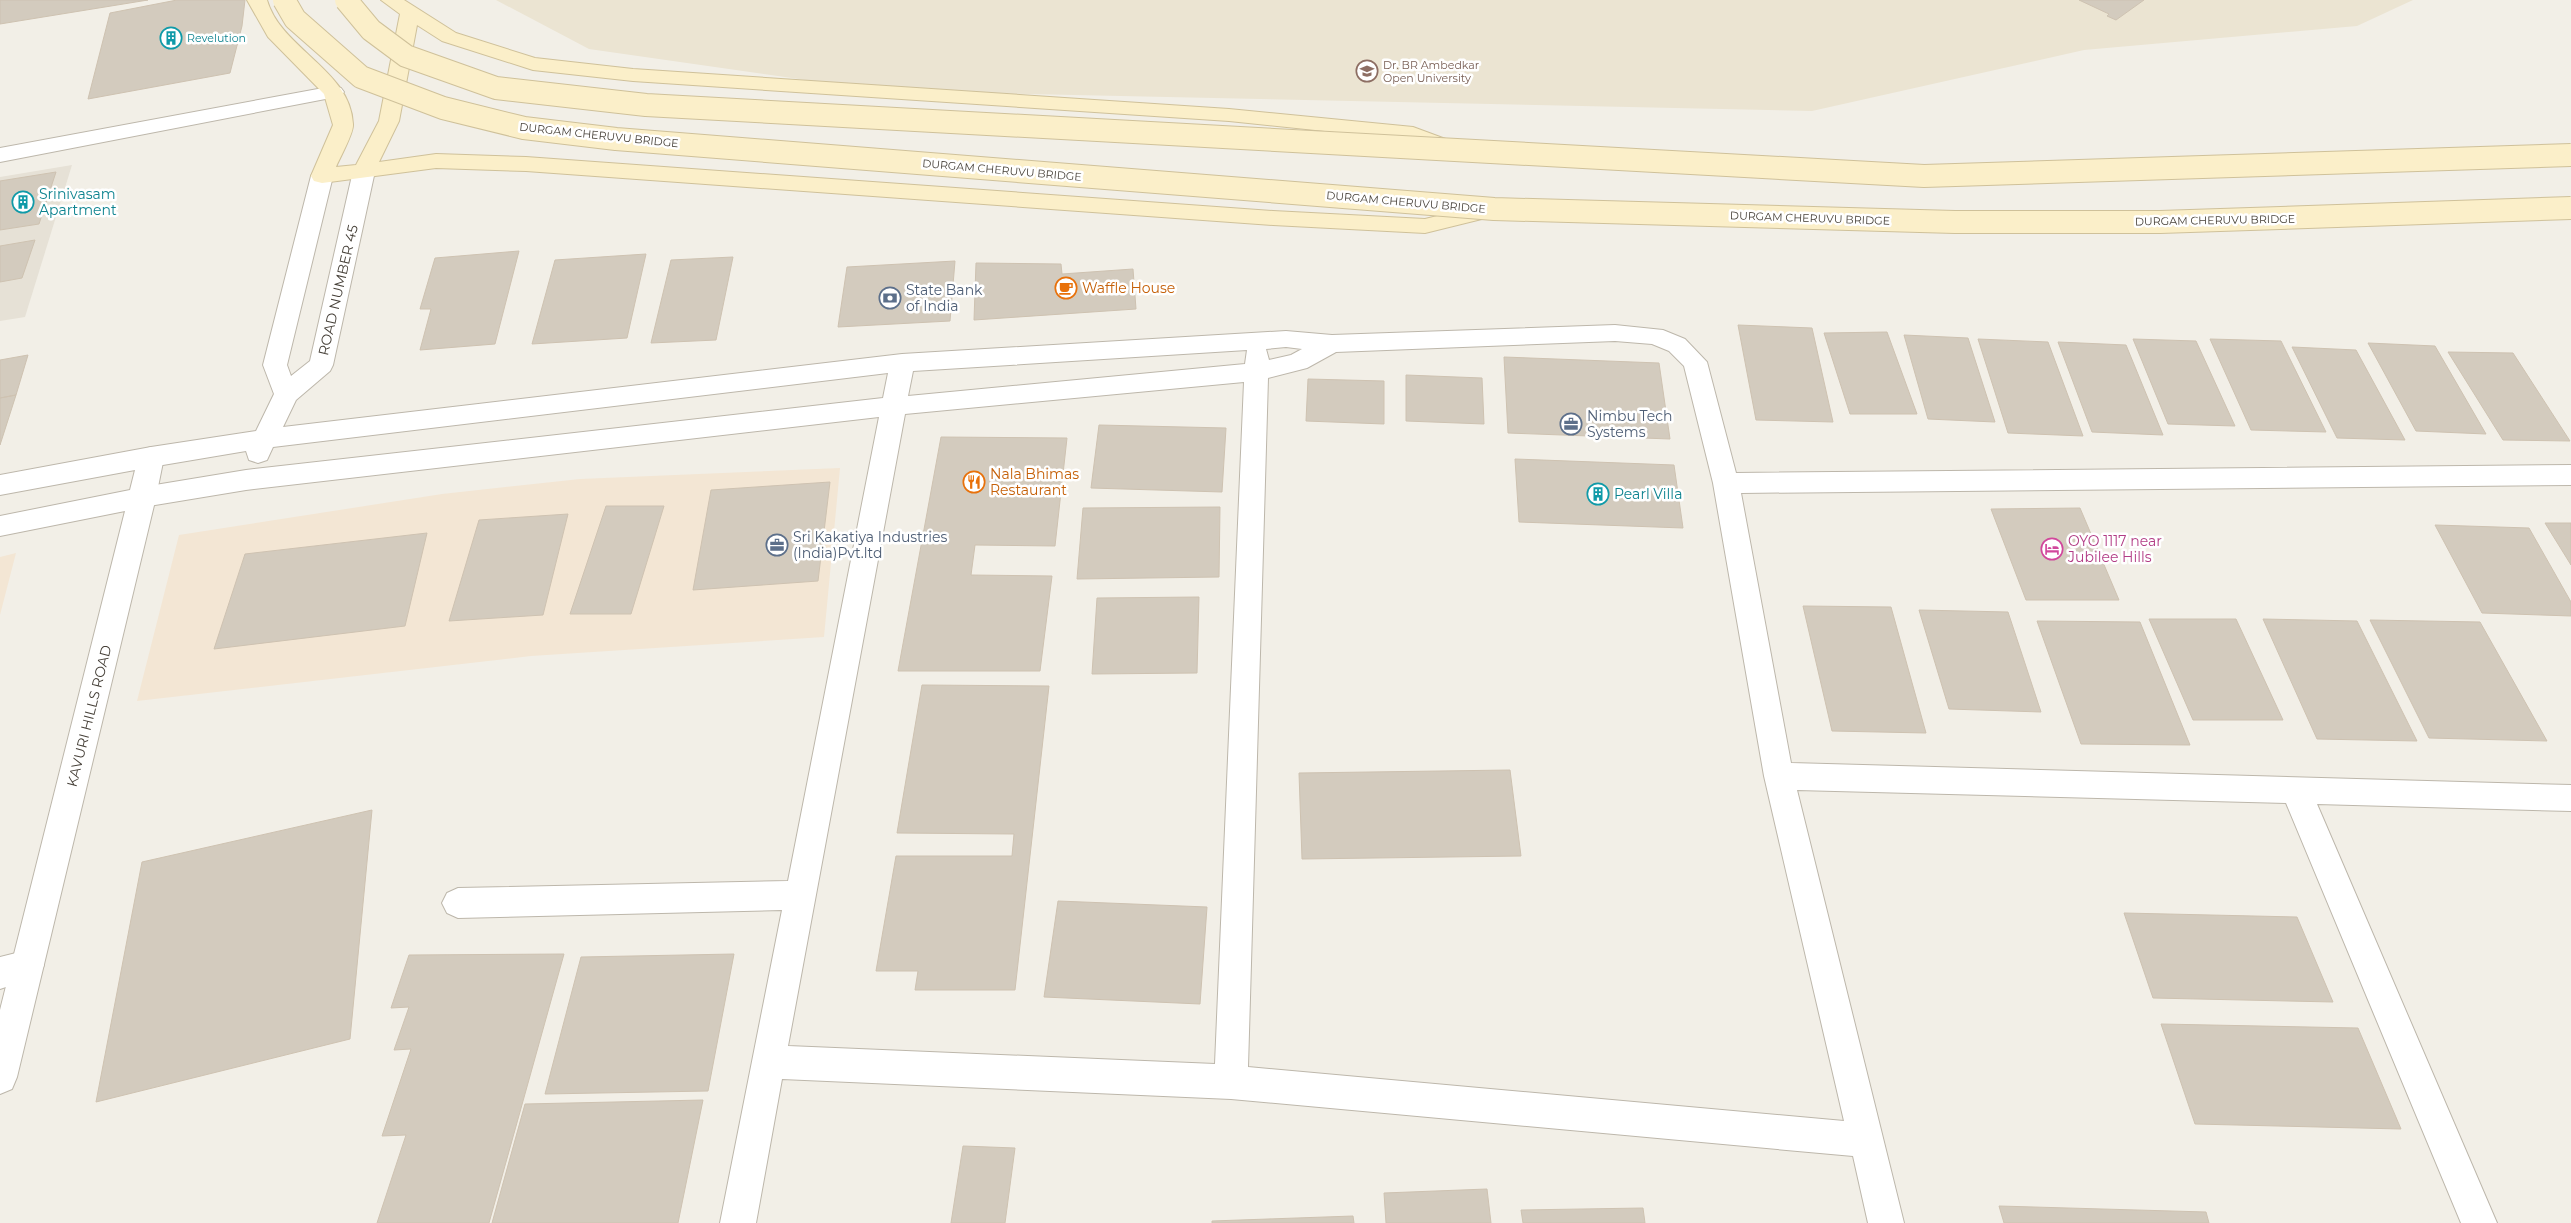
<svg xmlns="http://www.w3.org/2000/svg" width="2571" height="1223" font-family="Montserrat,sans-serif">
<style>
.residential{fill:#e6e1d6}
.commercial{fill:#f3e6d4}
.education{fill:#ebe4d2}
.building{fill:#d3cbbe;stroke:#cec2b1}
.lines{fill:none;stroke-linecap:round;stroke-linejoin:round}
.minor-casing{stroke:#bdb7ab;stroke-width:2}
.tertiary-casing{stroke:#bdb7ab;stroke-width:2}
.secondary-casing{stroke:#cfc19a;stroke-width:2}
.minor{fill:#fff;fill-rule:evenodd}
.tertiary{fill:#fff;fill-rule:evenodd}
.secondary{fill:#fbefc9;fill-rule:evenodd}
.secondary-bridge-casing{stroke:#cfc19a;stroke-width:24;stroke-linecap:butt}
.secondary-bridge{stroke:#fbefc9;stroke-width:22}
.labels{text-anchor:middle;stroke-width:5;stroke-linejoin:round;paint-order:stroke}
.far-culture-label{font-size:11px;fill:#0d838f;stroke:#fff;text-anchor:start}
.far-education-label{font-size:11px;fill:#785e54;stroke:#fff;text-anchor:start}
.far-street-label{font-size:11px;fill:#453f37;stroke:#fff}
.culture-label{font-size:14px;fill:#0d838f;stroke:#fff;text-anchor:start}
.food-label{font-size:14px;fill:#c56008;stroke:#fff;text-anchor:start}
.street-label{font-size:14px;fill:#453f37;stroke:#fff}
.service-label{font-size:14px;fill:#4e5e75;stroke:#fff;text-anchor:start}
.hotel-label{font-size:14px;fill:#b23c85;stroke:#fff;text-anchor:start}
</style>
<rect width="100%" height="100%" fill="#f2efe7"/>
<path class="residential" d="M72,165L25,317L0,321V177Z"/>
<path class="commercial" d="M840,468L824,637L531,656L137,701L179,535L442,494L580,479Z
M16,553L0,615V557Z"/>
<path class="education" d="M496,0H2413L2357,26L2084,50L1812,111L883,91L589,49Z"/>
<path class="building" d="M0,0H148L0,24Z
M177,0H245L242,26L230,73L88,99L110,13Z
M2079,0H2144L2116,20L2107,16L2109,14Z
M56,172L39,224L0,230V181Z
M35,240L22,278L0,282V246Z
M519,251L495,344L420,350L431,309H420L435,258Z
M646,254L627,338L532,344L555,260Z
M733,257L716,340L651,343L671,260Z
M955,261L950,321L838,327L847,267Z
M976,263L1061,264L1062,274L1133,269L1136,309L974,320Z
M1738,325L1812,328L1833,422L1756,420Z
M1887,332L1917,414H1850L1824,333Z
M1904,335L1968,338L1995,422L1928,419Z
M1978,339L2048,342L2083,436L2008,433Z
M2133,339L2196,341L2235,426L2168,424Z
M2210,339L2281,341L2326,432L2251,430Z
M2058,342L2126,345L2163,435L2092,432Z
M2368,343L2435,346L2486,434L2416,431Z
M2292,347L2356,350L2405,440L2337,438Z
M2448,352L2513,353L2570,441L2503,440Z
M28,355L16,395L0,398V360Z
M1504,357L1659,363L1670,439L1508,433Z
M1406,375L1482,378L1484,424L1406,421Z
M1308,379L1384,381V424L1306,421Z
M16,395L0,445V398Z
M1099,425L1226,428L1222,492L1091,488Z
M941,437L1067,438L1055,546L975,545L971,575L1052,576L1040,671H898Z
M1515,459L1674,465L1683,528L1519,522Z
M830,482L818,581L693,590L711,490Z
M606,506H664L631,614H570Z
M1220,507L1219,577L1077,579L1083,508Z
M2080,508L2119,600H2026L1991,509Z
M568,514L543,615L449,621L479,520Z
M2545,523H2571V565Z
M2435,525L2529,528L2571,602V616L2482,613Z
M427,533L405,626L214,649L245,554Z
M1199,597L1197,673L1092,674L1097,598Z
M1803,606L1891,607L1926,733L1832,731Z
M1919,610L2008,612L2041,712L1949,709Z
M2149,619H2236L2283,720H2193Z
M2263,619L2357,621L2417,741L2317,739Z
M2370,620L2480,622L2547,741L2429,738Z
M2037,621L2140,622L2190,745L2081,744Z
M922,685L1049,686L1015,990H915L918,971H876L896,856H1012L1014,834L897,833Z
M1510,770L1521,856L1302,859L1299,773Z
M372,810L350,1039L96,1102L142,862Z
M1058,901L1207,907L1200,1004L1044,997Z
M2124,913L2297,917L2333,1002L2153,998Z
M564,954L489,1223H377L406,1135L382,1136L411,1049L394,1050L409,1007L391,1008L409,955Z
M734,954L708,1091L545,1094L581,957Z
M2161,1024L2358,1028L2401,1129L2195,1124Z
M703,1100L678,1223H492L525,1104Z
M963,1146L1015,1148L1005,1223H951Z
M1487,1189L1491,1223H1386L1384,1193Z
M1999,1206L2206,1212L2209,1223H2004Z
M1643,1208L1645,1223H1523L1521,1210Z
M1353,1216L1354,1223H1212V1221Z"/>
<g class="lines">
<g class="minor-casing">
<path id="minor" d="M334,86L341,88L344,92L341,96L0,162V148Z
M364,164L372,166L375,171L333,365L330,371L296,400L283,427L902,354L1286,331L1332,335L1615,325L1663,330L1685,339L1707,362L1736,473L2571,465V485L1741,493L1791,763L2571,785V811L2317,804L2497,1223H2461L2286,803L1797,790L1904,1223H1868L1853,1156L1231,1099L782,1079L756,1223H720L782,910L458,918L447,913L442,903L447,893L458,888L788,881L879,417L246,490L143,507L134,504L130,497L134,490L143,487L246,470L883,398L888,373L273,447L267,460L258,463L249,460L246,451L151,467L142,464L138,457L142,450L151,447L256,431L274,394L263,365L311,176L314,171L322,169L330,171L333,176L287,365L291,376L310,361L353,171L356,166ZM1615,341L1652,344L1669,351L1684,366L1713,483L1764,776L1844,1121L1248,1067L1268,378L1307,368L1336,352ZM1286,347L1302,349L1291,355L1269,360L1266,349ZM1247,350L1245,364L908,396L913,371ZM1244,382L1215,1064L788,1046L905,414Z
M28,950L39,954L44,965L39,976L0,989V957Z"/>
</g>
<g class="tertiary-casing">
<path id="tertiary" d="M151,447L160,450L164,457L156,497L17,1077L12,1089L0,1094V1010L125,511L0,536V516L130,490L135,470L0,495V475Z"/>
</g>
<g class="secondary-casing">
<path id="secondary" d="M247,0H267C281,49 351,70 353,124C354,133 340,157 336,167L356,165L379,121L400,14L381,0H404L456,33L535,58L633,69L1229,109L1413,127L1459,144L1462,149L1459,154L1451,156L1443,154L1410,140L1229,121L633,81L533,70L442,41L417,25L399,121L379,162L436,154L526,157L1273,211L1425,219L1494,202L1502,204L1505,209L1502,214L1425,233L1273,225L526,171L436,168L322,183L314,181L311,176L333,125L324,94L268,37Z"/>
</g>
<use href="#minor" class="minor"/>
<use href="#tertiary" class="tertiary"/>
<use href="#secondary" class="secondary"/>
<g class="secondary-bridge-casing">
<path id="secondary-bridge" d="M284,0L295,19L361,77L443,108L524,128L616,139L1494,209L1955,222H2160L2571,208
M346,0L371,30L406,56L496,88L646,105L1924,176L2571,155"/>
</g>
<use href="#secondary-bridge" class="secondary-bridge"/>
</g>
<defs>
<g id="building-ring" transform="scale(1.125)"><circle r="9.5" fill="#fff" stroke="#0f9aa8" stroke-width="1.5"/><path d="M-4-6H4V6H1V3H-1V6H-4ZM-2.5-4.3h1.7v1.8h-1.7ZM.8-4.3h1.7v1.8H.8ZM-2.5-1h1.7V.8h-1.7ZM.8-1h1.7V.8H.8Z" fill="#0f9aa8"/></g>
<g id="university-ring" transform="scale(1.125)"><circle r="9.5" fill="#fff" stroke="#8d6e63" stroke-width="1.5"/><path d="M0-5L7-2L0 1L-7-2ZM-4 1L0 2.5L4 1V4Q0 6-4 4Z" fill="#8d6e63"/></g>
<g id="cafe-ring" transform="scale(1.125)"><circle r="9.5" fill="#fff" stroke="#e8710a" stroke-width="1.5"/><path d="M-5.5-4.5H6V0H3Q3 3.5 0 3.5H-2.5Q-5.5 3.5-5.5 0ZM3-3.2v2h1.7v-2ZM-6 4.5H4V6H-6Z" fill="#e8710a"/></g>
<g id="bank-ring" transform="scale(1.125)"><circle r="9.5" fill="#fff" stroke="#5c6f8a" stroke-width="1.5"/><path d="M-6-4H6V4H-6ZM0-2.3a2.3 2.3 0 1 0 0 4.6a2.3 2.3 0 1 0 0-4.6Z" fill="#5c6f8a"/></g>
<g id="office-ring" transform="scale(1.125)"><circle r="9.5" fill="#fff" stroke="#5c6f8a" stroke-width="1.5"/><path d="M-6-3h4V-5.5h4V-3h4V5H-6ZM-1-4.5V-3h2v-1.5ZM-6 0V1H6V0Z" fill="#5c6f8a"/></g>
<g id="restaurant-ring" transform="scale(1.125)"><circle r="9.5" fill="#fff" stroke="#e8710a" stroke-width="1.5"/><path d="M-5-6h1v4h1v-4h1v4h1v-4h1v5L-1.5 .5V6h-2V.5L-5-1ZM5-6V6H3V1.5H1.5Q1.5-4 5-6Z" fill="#e8710a"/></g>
<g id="hotel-ring" transform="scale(1.125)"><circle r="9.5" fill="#fff" stroke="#d1479c" stroke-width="1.5"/><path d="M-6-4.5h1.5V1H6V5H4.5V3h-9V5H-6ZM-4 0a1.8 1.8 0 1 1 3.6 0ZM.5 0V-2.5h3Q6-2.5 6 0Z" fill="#d1479c"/></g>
</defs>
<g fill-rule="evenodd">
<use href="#building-ring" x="171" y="38"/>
<use href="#university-ring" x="1367" y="71"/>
<use href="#building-ring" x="23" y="202"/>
<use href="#cafe-ring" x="1066" y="288"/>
<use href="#bank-ring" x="890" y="298"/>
<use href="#office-ring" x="1571" y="424"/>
<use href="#restaurant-ring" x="974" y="482"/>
<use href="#building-ring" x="1598" y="494"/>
<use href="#office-ring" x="777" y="545"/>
<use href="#hotel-ring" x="2052" y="549"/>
</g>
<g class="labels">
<g class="far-culture-label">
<text x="187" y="42">Revelution</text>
</g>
<g class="far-education-label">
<text x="1383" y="69">Dr. BR Ambedkar<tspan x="1383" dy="13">Open University</tspan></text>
</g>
<g class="far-street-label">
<text transform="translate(599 135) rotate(6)" y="4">DURGAM CHERUVU BRIDGE</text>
<text transform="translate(1002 170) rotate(5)" y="4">DURGAM CHERUVU BRIDGE</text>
<text transform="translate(1406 202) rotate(5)" y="4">DURGAM CHERUVU BRIDGE</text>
<text transform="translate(1810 218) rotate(2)" y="4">DURGAM CHERUVU BRIDGE</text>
<text transform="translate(2215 220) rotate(-1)" y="4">DURGAM CHERUVU BRIDGE</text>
</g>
<g class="culture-label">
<text x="39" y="199">Srinivasam<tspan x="39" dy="16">Apartment</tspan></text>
<text x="1614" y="499">Pearl Villa</text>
</g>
<g class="food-label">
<text x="1082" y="293">Waffle House</text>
<text x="990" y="479">Nala Bhimas<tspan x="990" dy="16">Restaurant</tspan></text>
</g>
<g class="street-label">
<text transform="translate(338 290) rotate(-77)" y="5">ROAD NUMBER 45</text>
<text transform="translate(89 716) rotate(-76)" y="5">KAVURI HILLS ROAD</text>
</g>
<g class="service-label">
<text x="906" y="295">State Bank<tspan x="906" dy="16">of India</tspan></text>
<text x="1587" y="421">Nimbu Tech<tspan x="1587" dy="16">Systems</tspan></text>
<text x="793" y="542">Sri Kakatiya Industries<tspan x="793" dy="16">(India)Pvt.ltd</tspan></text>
</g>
<g class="hotel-label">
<text x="2068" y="546">OYO 1117 near<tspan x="2068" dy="16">Jubilee Hills</tspan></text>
</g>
</g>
</svg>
